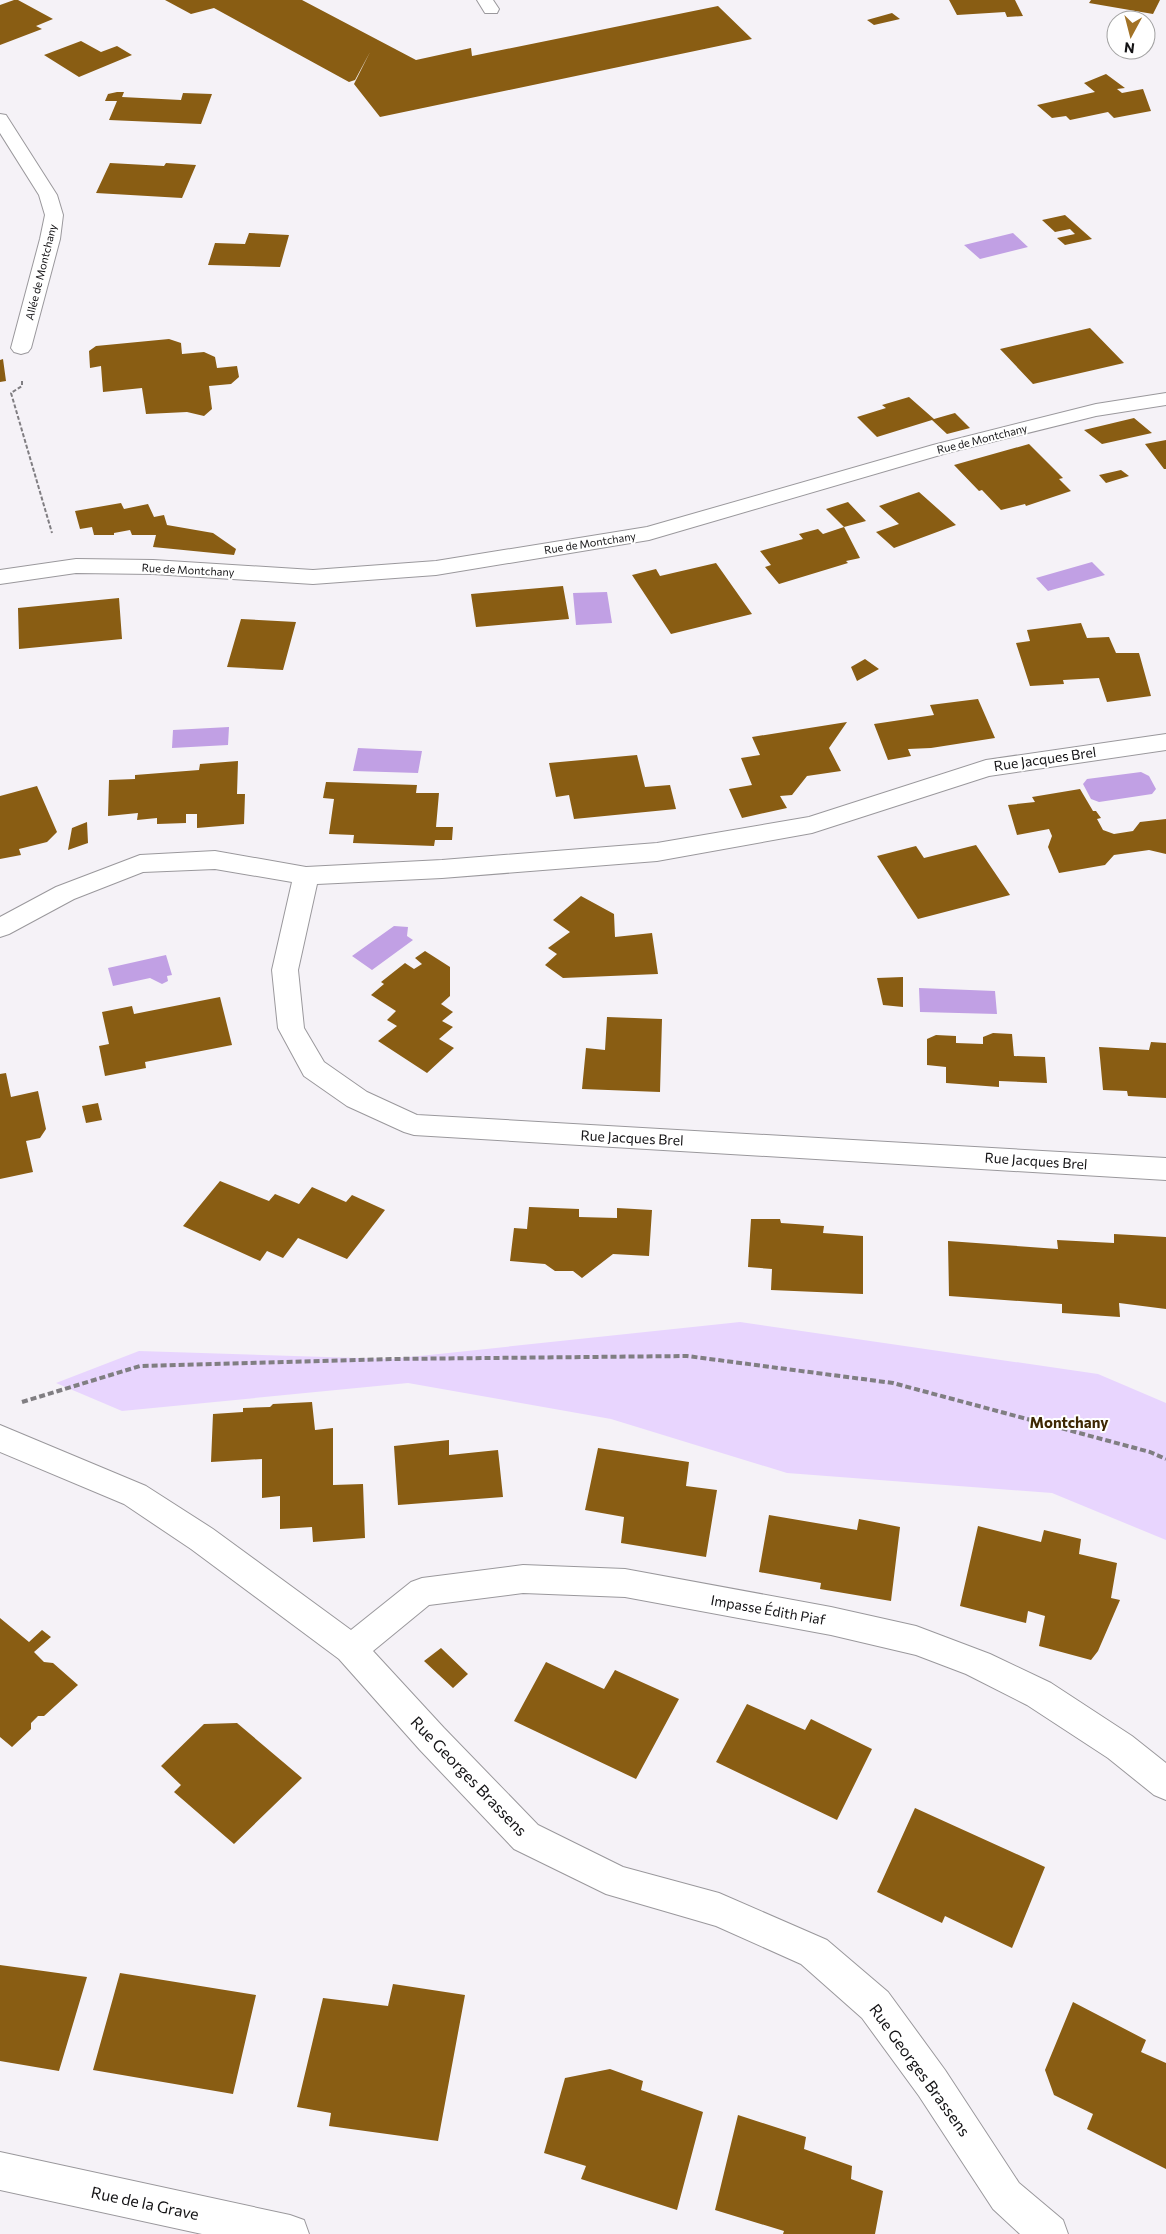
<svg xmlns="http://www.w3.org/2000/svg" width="1166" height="2234" font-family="Commissioner,sans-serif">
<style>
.green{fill:#e8d5fe}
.water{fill:#c1a0e4}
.building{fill:#895d13}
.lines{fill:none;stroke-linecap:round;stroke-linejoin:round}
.minor-casing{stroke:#9a989c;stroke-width:2}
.path-far1{stroke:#807e82;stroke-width:2;stroke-dasharray:4 2;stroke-linecap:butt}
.path{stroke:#807e82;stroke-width:4;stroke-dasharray:6 3;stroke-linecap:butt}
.minor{fill:#fff;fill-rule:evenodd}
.labels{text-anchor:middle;stroke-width:4;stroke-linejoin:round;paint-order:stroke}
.far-street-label{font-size:11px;fill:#141315;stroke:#fff}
.street-label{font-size:14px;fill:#141315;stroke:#fff}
.neighbourhood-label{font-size:15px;font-weight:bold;fill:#3e2803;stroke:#fff}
.near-street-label{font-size:16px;fill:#141315;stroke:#fff}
</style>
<rect width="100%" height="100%" fill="#f5f2f7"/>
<path class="green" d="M740,1322L1098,1374L1166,1403V1540L1052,1493L787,1473L611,1419L408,1383L122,1411L56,1383L139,1351L391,1359Z"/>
<path class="water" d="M1013,233L1028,247L980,259L964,245Z
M1092,562L1105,575L1048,591L1036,578Z
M607,592L612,623L576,625L573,593Z
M229,727L228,745L172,748L173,730Z
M358,748L422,751L418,773L353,771Z
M1141,772L1149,776L1156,789L1152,794L1099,802L1091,799L1083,784L1087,779Z
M394,926L408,927L407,936L413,940L372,970L352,956Z
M166,955L172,975L167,976L168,981L162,984L150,978L113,986L108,968Z
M919,988L995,991L997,1014L920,1012Z"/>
<path class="building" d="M14,0H18L53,19L36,26L42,29L0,45V5Z
M165,0H302L416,60L471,48L472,56L718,6L752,39L380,117L354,84L370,52L355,80L349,82L214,8L191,14Z
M949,0H1015L1023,16L1007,17L1005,12L957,15Z
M1091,0H1160L1153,14L1089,3Z
M892,13L900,19L874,25L867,20Z
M81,41L101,52L117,46L132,55L79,77L44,55Z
M1106,74L1125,88L1117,89L1122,93L1143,89L1151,111L1114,118L1108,112L1070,120L1066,116L1052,118L1037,105L1095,92L1084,83Z
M117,92H124L122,97L181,100L183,93L212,94L201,124L109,120L117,101H105L108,94Z
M110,163L164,166L166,163L196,165L182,198L96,193Z
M1065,215L1092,239L1065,245L1057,238L1075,234L1070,229L1055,232L1042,220Z
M249,233L289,235L280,267L208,265L215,243L245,244Z
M1090,328L1124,363L1033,384L1000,349Z
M169,339L181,343L182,354L204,352L215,357L217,368L237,366L239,377L231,384L209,386L212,409L204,416L187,412L146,414L142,388L103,392L101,366L90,368L89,351L96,346Z
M3,359L6,381L0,382V360Z
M909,397L934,419L955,413L970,428L947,434L932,420L877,437L857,417L886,408L882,405Z
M1134,418L1152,433L1102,444L1084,430Z
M1166,440V469H1164L1145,444Z
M1029,444L1063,478L1059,479L1071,491L1026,506L1025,504L1001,510L982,490L979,491L954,465Z
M1121,470L1129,476L1106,483L1099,475Z
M919,492L956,525L894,548L876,532L899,524L879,506Z
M848,502L866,521L844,527L860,558L846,561L848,563L779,584L765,567L771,565L760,551L803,539L799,534L818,529L823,534L844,527L826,509Z
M121,503L124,509L148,504L154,517L164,515L167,525L213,533L236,549L234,555L153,547L156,535H132L130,530L114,533V535H94L92,527L80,529L75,511Z
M716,563L752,614L671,634L632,575L656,569L660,576Z
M563,586L569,619L476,627L471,594Z
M119,598L122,639L19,649L18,608Z
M241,619L296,622L283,670L227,667Z
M1081,623L1087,638L1109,637L1116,653H1139L1151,696L1107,702L1099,678L1063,680L1064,684L1030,686L1016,643L1030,641L1027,630Z
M865,659L879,669L857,681L851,667Z
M978,699L995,738L931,748L908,749L911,756L888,760L874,724L934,715L930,705Z
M847,722L829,748L841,771L807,776L792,795L780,796L787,808L742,818L729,789L752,785L741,758L760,755L752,737Z
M637,755L645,787L670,785L676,809L574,819L569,795L556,797L549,763Z
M238,761L237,794H245L244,824L197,828V814H186V823L157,824V818L137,820L138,813L108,816L109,780L135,779V775L199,770L200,764Z
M326,782L417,785L416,793H439L436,827H453L452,840H435L434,846L353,843L354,835L329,834L334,799L323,798Z
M37,786L57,832L47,842L19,849L21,855L0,859V796Z
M1080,789L1093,811H1096L1101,818L1097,819L1103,830L1114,834L1133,831L1140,822L1166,819V854L1149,850L1114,855L1105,865L1059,873L1048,847L1052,836L1049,829L1017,835L1008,805L1035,802L1032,797Z
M87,822L88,843L68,850L72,828Z
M976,845L1010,895L918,919L877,856L916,846L924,858Z
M581,896L614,914L615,937L652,933L658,974L563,978L545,965L557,954L548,948L570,932L553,920Z
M425,951L450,967V996L441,1004L453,1012L442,1021L453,1027L439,1039L454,1048L427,1073L378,1041L397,1026L387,1020L396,1011L371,995L384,984L381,982L405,963L414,969L422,964L415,958Z
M903,977V1007L883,1005L877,978Z
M220,997L232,1045L145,1062L146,1068L105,1076L99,1046L109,1044L102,1012L132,1006L134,1014Z
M607,1017L662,1019L660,1092L582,1089L586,1048L605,1050Z
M993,1033L1012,1034L1014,1056L1045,1057L1047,1083L999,1081V1087L946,1083V1067L927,1065V1039L936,1035L956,1036V1043L983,1044V1037Z
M1151,1042L1166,1043V1098L1128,1096L1127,1091L1103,1090L1099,1047L1149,1050Z
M6,1073L11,1097L38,1091L46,1129L40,1138L26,1141L33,1172L0,1179V1074Z
M98,1103L102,1120L86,1123L82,1106Z
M220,1181L269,1201L275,1194L299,1204L312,1187L346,1202L352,1195L385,1210L347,1259L298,1238L283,1258L267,1251L260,1261L183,1226Z
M529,1207L579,1209V1217L617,1218V1208L652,1210L649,1256L613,1254L582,1278L573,1271H555L545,1264L510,1261L514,1228L527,1229Z
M751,1219H780L781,1223L824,1226L823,1233L863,1236V1294L771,1290L772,1269L748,1267Z
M1114,1234L1166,1237V1309L1119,1303L1120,1317L1062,1313V1304L949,1296L948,1241L1058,1249L1057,1240L1114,1243Z
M312,1402L315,1430L333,1428V1485L363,1484L365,1538L313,1542L312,1527L280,1529V1496L262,1498V1459L211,1462L213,1414L243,1412V1408L270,1407L273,1404Z
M449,1440V1455L498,1450L503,1497L398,1505L394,1446Z
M598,1448L689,1462L686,1486L717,1490L706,1557L621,1543L624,1517L585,1510Z
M769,1515L857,1530L859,1519L900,1527L891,1601L820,1589L821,1583L759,1572Z
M978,1526L1041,1542L1044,1530L1081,1539L1079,1554L1117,1563L1111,1598L1120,1600L1098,1651L1091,1660L1039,1646L1045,1616L1028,1611L1026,1623L960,1606Z
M0,1618L29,1642L42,1630L51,1637L34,1652L44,1662L53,1663L78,1685L44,1716H38L31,1723V1729L12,1747L0,1737Z
M441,1648L468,1674L453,1688L424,1661Z
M546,1662L604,1689L615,1670L679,1699L636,1779L514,1721Z
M747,1704L805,1730L811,1719L872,1749L837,1820L716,1762Z
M237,1723L302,1778L234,1844L174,1792L181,1785L161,1766L204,1724Z
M915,1808L1045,1867L1012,1948L945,1916L942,1923L877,1892Z
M0,1965L87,1977L59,2071L0,2061Z
M120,1973L256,1995L233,2094L93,2070Z
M393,1984L465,1995L438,2141L329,2126L331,2113L297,2107L323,1998L388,2006Z
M1073,2002L1146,2040L1141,2052L1166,2063V2169L1087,2129L1093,2114L1054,2095L1045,2070Z
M610,2069L643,2081L641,2090L703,2112L677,2210L581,2179L586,2166L544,2153L565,2078Z
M738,2115L806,2137L804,2149L852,2166L851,2179L883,2191L875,2234H783L784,2231L715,2210Z"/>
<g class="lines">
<g class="minor-casing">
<path id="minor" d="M477,0H493L499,9L497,13H485Z
M0,114L6,115L57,195L63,215L60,239L31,348L28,352L21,354L14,352L11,348L40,239L45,215L39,195L0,133Z
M1166,393V405L1096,416L947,453L649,540L436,575L313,584L153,574L76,573L0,584V570L76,559L153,560L313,570L436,561L647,527L933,445L1096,404Z
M1166,734V750L989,776L812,833L657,861L442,878L317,884L298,970L304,1028L324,1062L367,1092L417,1115L1166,1158V1180L414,1135L404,1132L347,1106L304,1076L278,1028L272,970L292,882L215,869L143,872L74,899L9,934L0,937V917L56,887L140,855L215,851L306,867L442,860L657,843L809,817L986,760Z
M0,1425L146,1486L213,1529L351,1630L411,1582L422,1578L523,1565L625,1569L831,1607L916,1626L990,1654L1051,1683L1132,1736L1166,1763V1800L1154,1795L1108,1758L1027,1705L966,1674L916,1655L831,1635L625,1597L523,1593L429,1605L373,1651L444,1728L538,1825L623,1867L719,1893L827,1940L888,1992L945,2070L1019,2183L1063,2220L1068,2234H1020L993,2209L919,2096L862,2018L801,1964L716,1926L606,1894L514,1849L420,1750L339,1659L191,1549L124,1504L0,1452Z
M0,2152L290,2215L304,2220L309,2234H202L0,2190Z"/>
</g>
<path class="path-far1" d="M22,381V386L11,393L52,533"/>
<path class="path" d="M22,1402L140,1366L391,1359L687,1356L893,1383L1150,1452L1166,1459"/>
<use href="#minor" class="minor"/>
</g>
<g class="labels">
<g class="far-street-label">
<text transform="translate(41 272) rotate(-76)" y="4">Allée de Montchany</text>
<text transform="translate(982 439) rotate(-14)" y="4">Rue de Montchany</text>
<text transform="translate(590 543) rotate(-9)" y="4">Rue de Montchany</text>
<text transform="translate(188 570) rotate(3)" y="4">Rue de Montchany</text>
</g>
<g class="street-label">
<text transform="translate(1045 759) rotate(-8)" y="5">Rue Jacques Brel</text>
<text transform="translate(632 1138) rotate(3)" y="5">Rue Jacques Brel</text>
<text transform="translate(1036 1161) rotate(4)" y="5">Rue Jacques Brel</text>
<text transform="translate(768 1610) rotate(10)" y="5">Impasse Édith Piaf</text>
</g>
<g class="neighbourhood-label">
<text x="1069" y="1428">Montchany</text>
</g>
<g class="near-street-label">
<text transform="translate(469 1776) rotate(46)" y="6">Rue Georges Brassens</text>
<text transform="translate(920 2070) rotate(54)" y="6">Rue Georges Brassens</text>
<text transform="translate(145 2203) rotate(12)" y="6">Rue de la Grave</text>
</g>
</g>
<g transform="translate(1131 35) rotate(187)"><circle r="24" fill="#ffffff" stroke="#a1a1a1"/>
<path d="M0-4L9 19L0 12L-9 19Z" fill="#a27226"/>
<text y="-8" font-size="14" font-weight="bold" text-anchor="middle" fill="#141315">N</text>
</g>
</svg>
